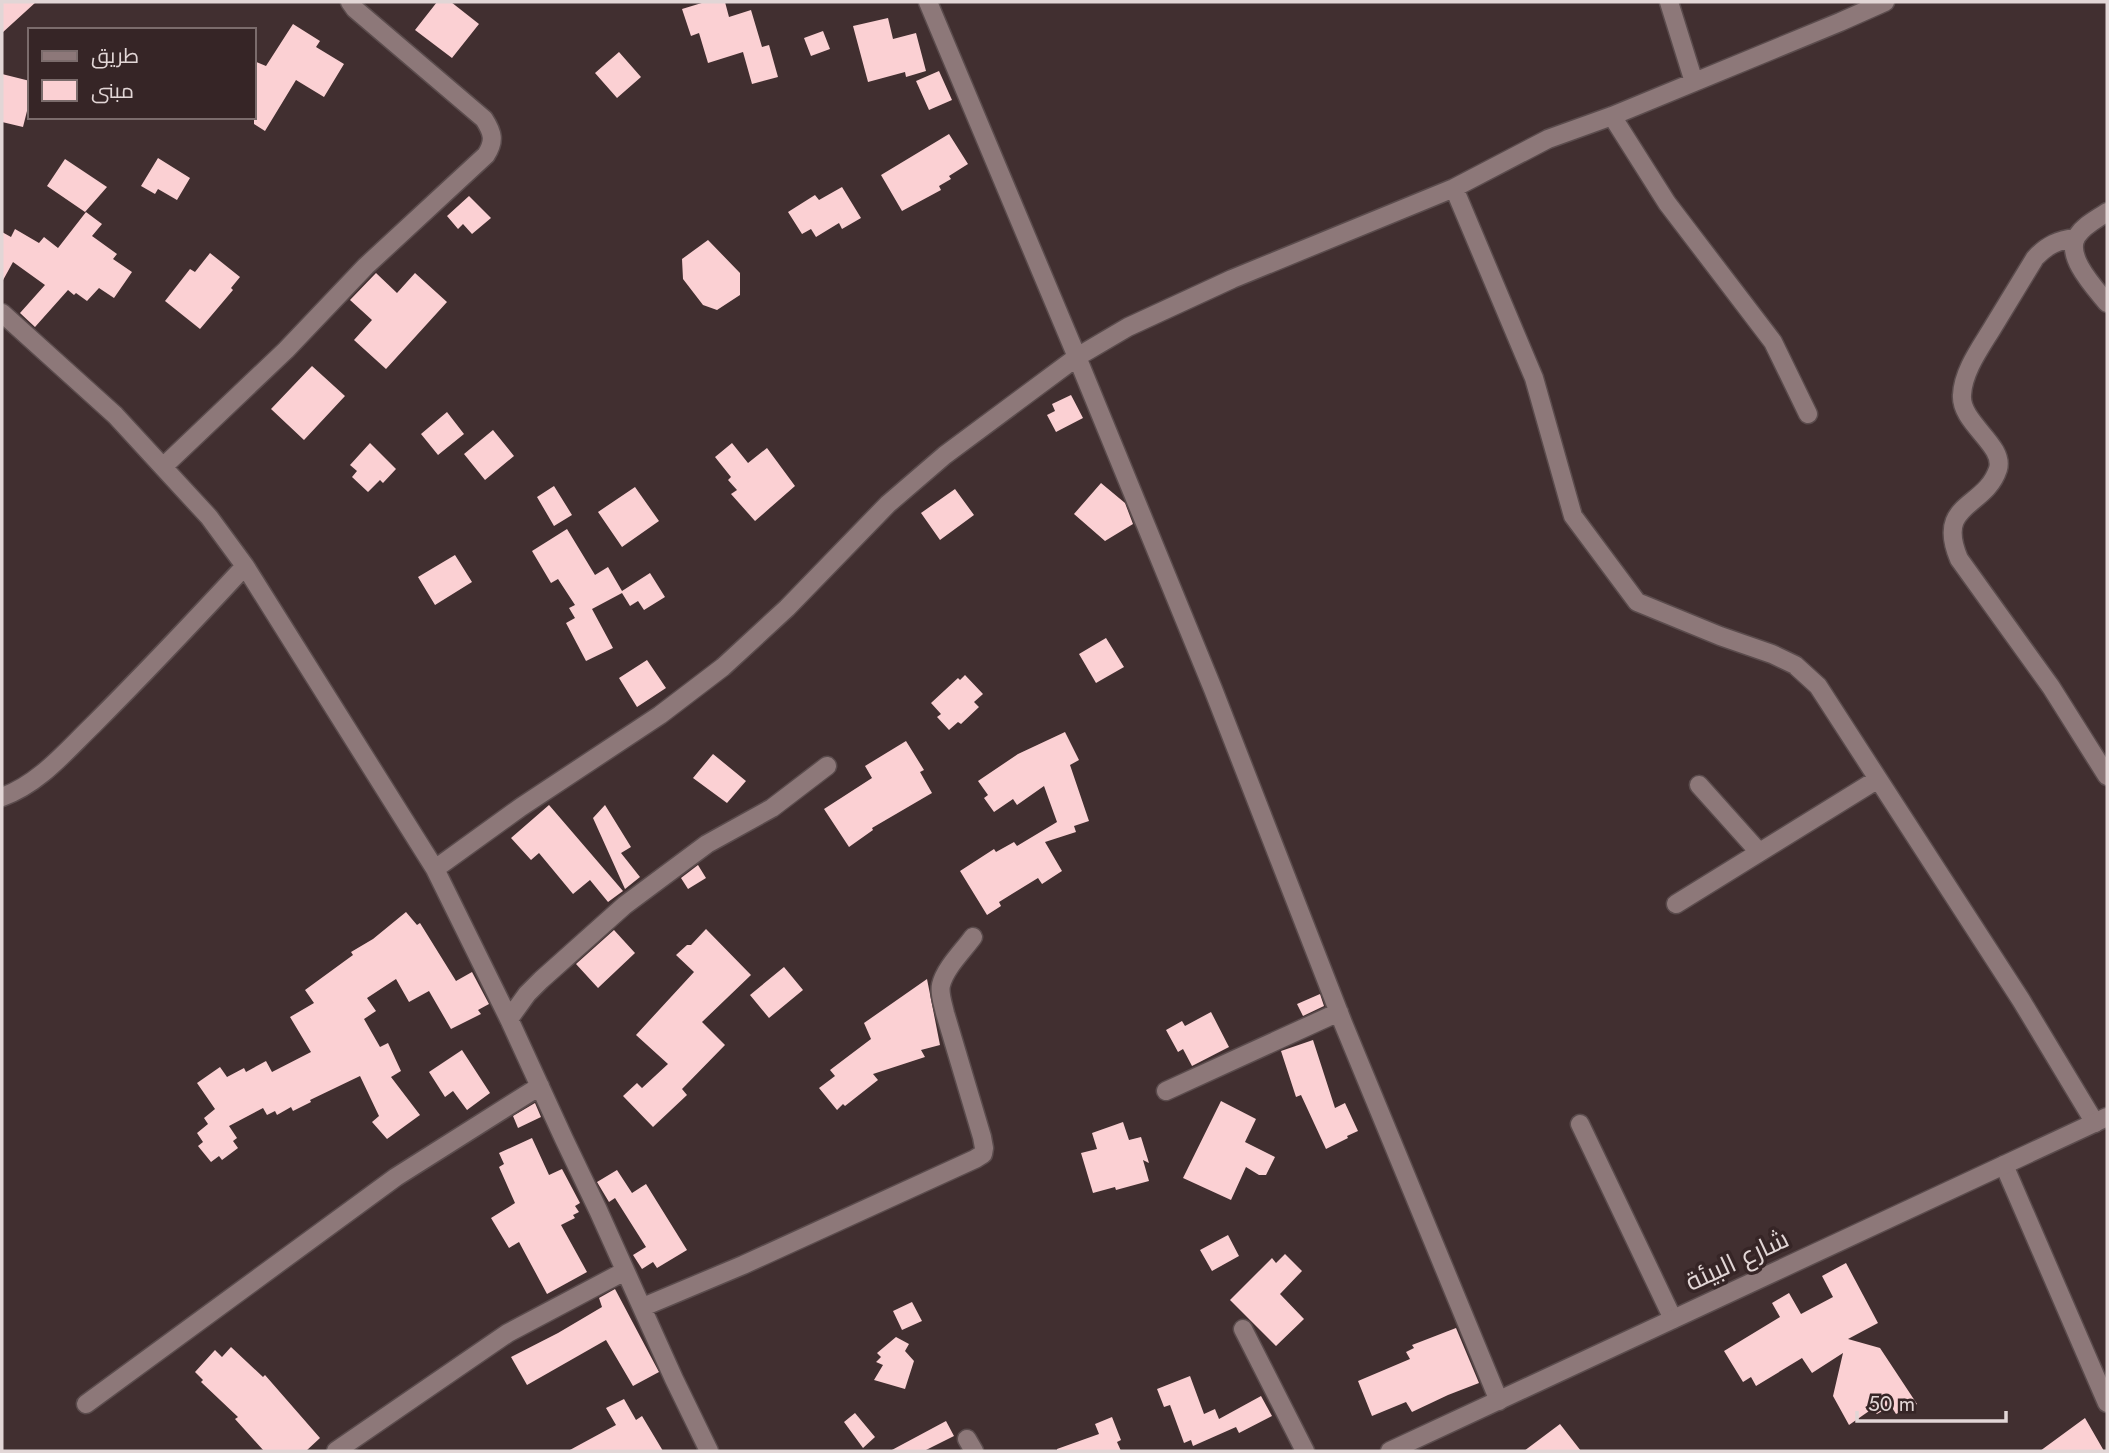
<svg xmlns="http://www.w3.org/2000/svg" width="2109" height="1453" font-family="Jost,Cairo,sans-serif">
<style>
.building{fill:#fbd0d3}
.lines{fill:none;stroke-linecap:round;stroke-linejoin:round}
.minor-casing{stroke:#5b4c4d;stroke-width:21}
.tertiary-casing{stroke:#5b4c4d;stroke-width:21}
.minor{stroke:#8d7879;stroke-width:18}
.tertiary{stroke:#8d7879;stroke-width:18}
.labels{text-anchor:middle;stroke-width:7;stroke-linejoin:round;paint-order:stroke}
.street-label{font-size:26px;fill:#e2d6d6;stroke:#362526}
</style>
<rect width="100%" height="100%" fill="#412f30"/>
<path class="building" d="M2,2H36L2,33Z
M437,2H451L479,24L452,58L415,30Z
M705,2H725L729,17L751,10L762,47L769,45L778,77L752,84L743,52L708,63L699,33L691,36L682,9Z
M888,18L893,39L916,33L926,71L906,77L905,72L868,82L853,26Z
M293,24L320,41L316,47L344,64L324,97L296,80L265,131L254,124V61L266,66Z
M823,31L830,49L811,56L804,38Z
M619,52L641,77L617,98L595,73Z
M939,71L952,100L929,110L916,81Z
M2,74L30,81V99L23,127L2,122Z
M949,134L968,164L949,176L951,179L939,186L941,190L902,211L881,175Z
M158,158L190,178L177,200L158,189L155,194L141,186Z
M65,159L107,187L85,212L47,186Z
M842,187L861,218L842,229L839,223L816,237L811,229L802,234L788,212L815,195L819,200Z
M469,196L491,218L472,234L463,224L458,229L447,216Z
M86,212L102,224L92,236L117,254L113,259L132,272L114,298L99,288L87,301L76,293L74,295L68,290L35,327L20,313L45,285L13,262L2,282V232L11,237L15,229L39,243L44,237L58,248Z
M708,240L740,273V295L717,310L703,305L683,279L682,259Z
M210,253L240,277L231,288L233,290L200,329L165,301L190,269L195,272Z
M376,273L397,293L415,273L447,302L386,369L354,340L372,320L350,300Z
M312,366L345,396L304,440L271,409Z
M1071,395L1083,418L1056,432L1047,415L1055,411L1052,404Z
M447,412L464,434L438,455L421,434Z
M493,430L514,456L485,480L464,454Z
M370,443L396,469L383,483L380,480L368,492L352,477L357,471L350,465Z
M732,443L748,463L767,448L795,486L755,521L731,494L737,490L728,480L731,477L715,457Z
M1101,483L1125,503L1133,524L1105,541L1074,514Z
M554,486L572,515L554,526L537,497Z
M635,487L659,521L622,547L598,512Z
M955,489L974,515L940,540L921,513Z
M567,529L595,575L608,567L622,591L650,573L665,597L644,610L638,601L630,606L622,593L592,609L613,648L586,661L566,623L575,618L569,608L575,605L558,579L551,583L532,551Z
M455,555L472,582L435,605L418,577Z
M1106,638L1124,667L1096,683L1079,654Z
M647,660L666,688L637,707L619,678Z
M965,675L983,694L974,702L979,707L961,724L958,722L949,730L937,717L941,714L931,703L958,678L960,680Z
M1065,732L1079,760L1070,765L1089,821L1074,826L1076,832L1045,842L1062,871L1042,884L1038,878L999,902L1001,906L987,915L960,871L994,849L996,852L1014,842L1017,846L1057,822L1044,786L1017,805L1013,799L994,812L984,798L988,795L978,781L1018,754Z
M906,741L924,770L920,772L932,793L872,828L873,830L849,847L824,809L872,778L865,766Z
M713,754L746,781L727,803L693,778Z
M549,805L623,891L608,902L590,880L573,894L539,853L531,860L511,838Z
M605,805L631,847L621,853L640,877L625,889L593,818Z
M698,865L706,878L688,889L681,878Z
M406,912L417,925L420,923L456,981L472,972L489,1004L478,1010L481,1014L451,1029L429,991L409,1002L396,979L367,998L376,1011L364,1019L380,1047L388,1043L401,1071L391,1077L420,1115L387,1139L372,1122L379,1116L360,1076L310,1100L311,1102L293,1111L291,1107L277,1115L275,1111L267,1115L263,1108L229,1126L237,1138L233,1141L238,1148L222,1160L219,1156L211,1162L198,1146L203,1142L197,1133L208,1124L204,1118L215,1109L197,1083L220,1067L227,1077L244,1068L246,1072L266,1061L272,1072L311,1052L290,1017L314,1003L305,990L353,955L351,952L373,939Z
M706,929L751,975L702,1022L725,1045L682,1089L687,1095L653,1127L623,1096L637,1083L642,1088L668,1064L636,1035L694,972L676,955L687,945H691Z
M614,930L635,953L598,988L576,964Z
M784,967L803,990L769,1018L750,995Z
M927,979L940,1045L921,1050L925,1057L873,1074L878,1080L845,1106L843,1104L837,1110L819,1088L835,1076L830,1070L871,1039L864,1023Z
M1320,994L1324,1006L1303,1016L1297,1004Z
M1211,1012L1229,1047L1192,1066L1183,1049L1178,1052L1166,1030L1182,1021L1185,1026Z
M1313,1040L1335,1108L1345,1103L1358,1131L1347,1136L1348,1138L1326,1149L1301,1095L1296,1097L1281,1051Z
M462,1050L490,1093L467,1110L453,1091L445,1097L429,1072Z
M1221,1101L1256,1119L1245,1142L1275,1157L1266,1175H1259L1246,1167L1231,1200L1183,1178Z
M535,1103L541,1117L518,1128L513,1116Z
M1123,1122L1129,1140L1141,1137L1149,1163L1143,1160L1149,1181L1116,1190L1115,1187L1093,1193L1081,1153L1097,1149L1092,1133Z
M532,1138L549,1175L562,1169L580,1203L575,1206L579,1212L573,1215L575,1218L561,1225L587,1272L547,1294L519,1242L509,1248L491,1218L515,1203L499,1167L504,1164L499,1153Z
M617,1170L632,1193L646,1184L687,1250L657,1268L653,1262L642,1269L633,1255L646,1247L615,1198L609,1202L597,1182Z
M1228,1235L1239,1256L1212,1271L1200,1250Z
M1285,1254L1302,1271L1280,1294L1304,1319L1276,1346L1230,1300L1272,1258L1276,1263Z
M1846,1263L1878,1323L1848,1339L1880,1348L1917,1404L1896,1414L1891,1406L1877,1414L1872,1409L1849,1425L1833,1396L1843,1353L1812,1373L1802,1358L1756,1386L1751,1377L1743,1382L1724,1351L1780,1317L1772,1303L1789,1293L1801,1314L1833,1297L1822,1276Z
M615,1289L659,1372L633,1386L606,1340L527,1385L511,1357L558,1333L602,1307L599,1298Z
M912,1302L922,1321L902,1330L893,1311Z
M1456,1328L1479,1383L1448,1395L1412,1412L1406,1402L1372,1416L1358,1381L1410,1359L1406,1352L1414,1348L1412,1345Z
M896,1337L909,1344L905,1351L914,1361L905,1389L874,1380L883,1365L876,1362L881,1357L877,1353Z
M231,1347L263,1377L265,1375L320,1438L306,1451H264L235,1419L238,1417L201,1382L203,1380L195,1372L215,1350L222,1357Z
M1190,1376L1204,1414L1215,1409L1219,1419L1261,1396L1272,1416L1239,1433L1236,1427L1193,1446L1191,1440L1184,1443L1170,1405L1164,1407L1157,1389Z
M624,1399L636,1420L642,1416L663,1451H568L616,1425L606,1408Z
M855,1413L875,1437L863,1448L844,1422Z
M1112,1417L1121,1440L1117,1442L1121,1451H1057V1449L1099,1434L1095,1424Z
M2085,1418L2104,1451H2040Z
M946,1421L954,1436L924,1451H890Z
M1560,1424L1581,1451H1524Z"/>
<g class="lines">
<g class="minor-casing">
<path id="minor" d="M928,2L1077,357L1213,689L1343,1023L1499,1401
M1669,2L1694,82
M1612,116L1667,203L1773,342L1808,414
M1454,188L1534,378L1573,516L1637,602L1720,636L1772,654L1795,665L1818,686L2021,1000L2095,1123
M2107,212C2097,219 2084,225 2077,236C2064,256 2095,288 2107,303
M2076,238C2058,240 2047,245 2035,258C2021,281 2007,304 1993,327C1981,347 1963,371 1962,395C1960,423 2005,445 1998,469C1985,509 1935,502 1959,559L2051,687L2107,776
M2,313L115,415L209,517L245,566L435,869L509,1019L564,1139L598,1210L674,1379L709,1451
M164,466L286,350L366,266L486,155C495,141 493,133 484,119L355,9L350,2
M1699,785L1759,852
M2,797C39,784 66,751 93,725C145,673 195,620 245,566
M435,869L521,807L660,715L723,667L787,608L888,504L945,455L1077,357L1128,327L1232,279L1454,188L1548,139L1612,116L1840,22L1885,2
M1676,904L1878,779
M509,1019L527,994L541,980L625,905L707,844L772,808L827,766
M1166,1091L1339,1012
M1580,1124L1673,1319
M2004,1165L2107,1403
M643,1307L743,1265L975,1159L983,1154L984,1148L982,1137L945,1013C943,1004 939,993 941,985C945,968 963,951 973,937
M1243,1329L1305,1451
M86,1404L396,1177L540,1086
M967,1439L974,1451
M336,1451L508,1333L625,1271"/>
</g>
<g class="tertiary-casing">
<path id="tertiary" d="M1390,1451L2107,1117"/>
</g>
<use href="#minor" class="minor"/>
<use href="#tertiary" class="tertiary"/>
</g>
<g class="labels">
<g class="street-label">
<text transform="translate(1737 1260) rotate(-25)" y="9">شارع البيئة</text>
</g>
</g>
<rect width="2109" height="1453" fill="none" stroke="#e2d6d6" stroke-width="7"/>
<rect x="28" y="28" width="228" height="91" fill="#362526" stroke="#7b6c6c" stroke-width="2"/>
<rect x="42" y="51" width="35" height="10" fill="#8d7879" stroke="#7b6c6c" stroke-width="2"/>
<text x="91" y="63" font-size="21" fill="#e2d6d6">طريق</text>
<rect x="42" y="80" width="35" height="21" fill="#fbd0d3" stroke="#7b6c6c" stroke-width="2"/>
<text x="91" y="98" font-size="21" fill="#e2d6d6">مبنى</text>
<path d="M1857 1411v10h149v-10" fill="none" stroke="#e2d6d6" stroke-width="3.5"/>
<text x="1868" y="1411" font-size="21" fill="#e2d6d6" stroke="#362526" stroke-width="5" paint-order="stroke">50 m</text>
</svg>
